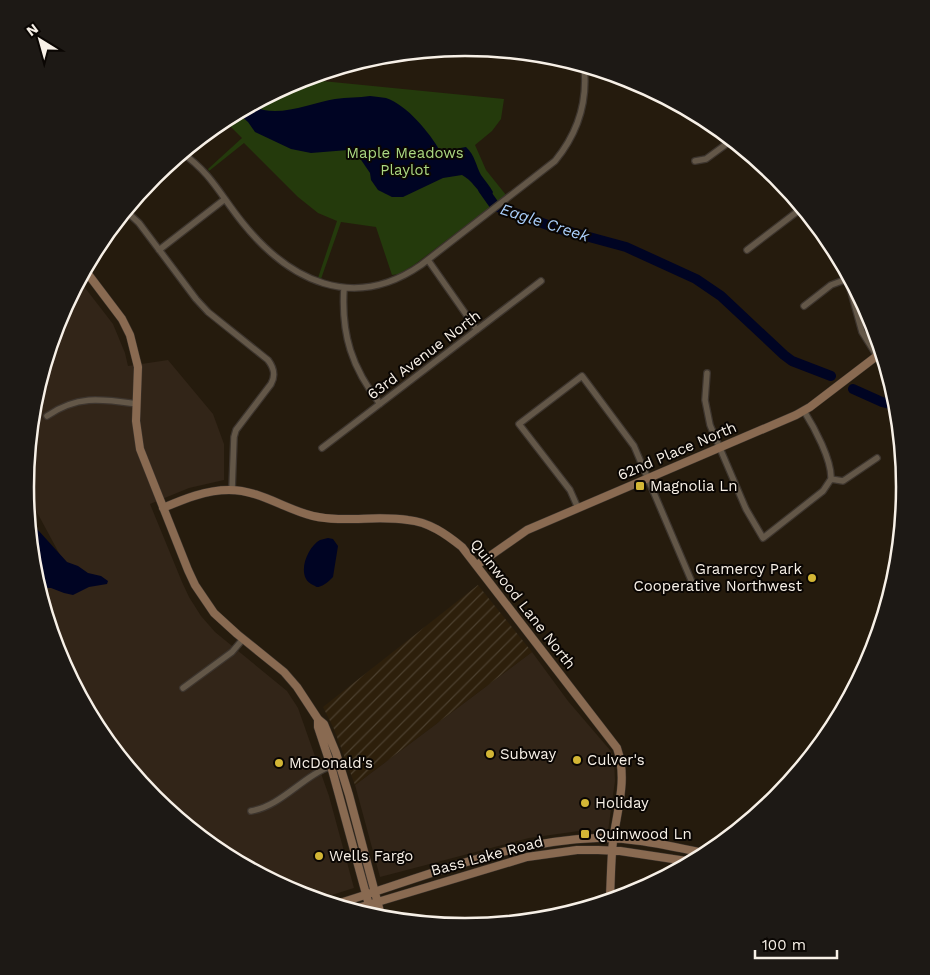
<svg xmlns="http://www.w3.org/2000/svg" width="930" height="975" font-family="'Work Sans',sans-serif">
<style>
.commercial{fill:#322518}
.industrial{fill:url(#industrial-furrows)}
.park{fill:#243a0c}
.water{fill:#000423}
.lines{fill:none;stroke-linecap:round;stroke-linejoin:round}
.river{stroke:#000423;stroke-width:10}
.street-casing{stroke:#3d352e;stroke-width:8}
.secondary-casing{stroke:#3d352e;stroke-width:9}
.street{stroke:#635748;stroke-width:5.5}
.secondary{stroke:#896a51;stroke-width:8}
.poi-dot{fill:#d3b635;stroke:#0a0603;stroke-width:2}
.labels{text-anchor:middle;stroke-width:4;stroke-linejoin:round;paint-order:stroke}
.park-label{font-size:15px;fill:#abd882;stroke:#0a0603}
.street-label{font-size:15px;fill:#f7f0e7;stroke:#0a0603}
.poi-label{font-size:15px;fill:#f7f0e7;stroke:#0a0603;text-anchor:start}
.water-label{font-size:16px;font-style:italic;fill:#aacffb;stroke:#0a0603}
.rim{fill:none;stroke:#f7f0e7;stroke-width:2.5}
</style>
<defs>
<pattern id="industrial-furrows" width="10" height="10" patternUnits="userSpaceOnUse" patternTransform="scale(1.25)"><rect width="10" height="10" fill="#2d1f0b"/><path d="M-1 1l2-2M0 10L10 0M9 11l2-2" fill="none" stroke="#4c402f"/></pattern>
</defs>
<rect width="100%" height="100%" fill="#251b0d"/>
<path class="commercial" d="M79,280L113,324L125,353L128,366L168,360L213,414L224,444V480L189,488L150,504L182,582L189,597L201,616L215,632L287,691L298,708L329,796L354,888L316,900L296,894L220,853L154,798L99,732L58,656L38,588L60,555L39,516L26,496L25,487L34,401L59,319Z
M532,652L568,701L610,750L614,759L615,781L608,831H579L529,838L380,877L355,785Z"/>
<path class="industrial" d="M478,585L532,652L355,785L334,729L323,707Z"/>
<path class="park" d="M302,79L504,99L501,119L492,131L475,145L486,170L506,195L414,265L399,274L392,275L376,227L341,222L321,279L318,278L337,221L318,213L298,197L244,143L209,171L208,169L242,138L224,120Z"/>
<path class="water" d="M370,96C376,97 381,97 386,98C407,105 430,133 440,151C448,153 457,148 466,147C475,155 476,166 481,175C485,181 490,186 493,192L490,199C479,196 475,182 462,175L443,178L403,197H392L378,190L371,180L370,173L357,154L348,150L311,153L291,149L255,132L248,122L241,116L235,114L252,105C274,120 311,103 335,99C347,97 359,98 370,96Z
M28,519L67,562L78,566L88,573L101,576L108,581L107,584L89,587L73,595L64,593L51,588H38L33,573Z
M328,538L333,539L338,546L333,577C330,580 325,585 321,586C317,588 317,587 313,585C295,577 307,547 320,540C323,539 325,539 328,538Z"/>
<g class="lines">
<path class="river" d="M483,189L495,206L556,228L626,247L696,279L721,296L784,355L792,361L831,376
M853,389L882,402L897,406"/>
<g class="street-casing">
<path id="street" d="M464,48C486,53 504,57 527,54
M182,153C211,173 221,196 242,222C289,281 353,312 421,265L555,161C578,133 588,102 584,66
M695,161L706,159L732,140
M126,211L139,223L196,299L208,312L268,360C274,368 276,375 271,384L236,430L234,437L232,490
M159,250L225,199
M747,250L802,208
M428,260L477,330
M840,260L851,292L862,332L877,356
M344,288C341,335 352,368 380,404
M804,306L831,285L847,279
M707,373L705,400L710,425L746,509L763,538L823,491L831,479L843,481L877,458
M804,411C814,427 832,460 831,479
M47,416C78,395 101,399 137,404
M322,448L541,281
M578,508L570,490L519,424L582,376L634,446L694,587
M183,688L232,652L243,639
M251,811C282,806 303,775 334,765"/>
</g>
<g class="secondary-casing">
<path id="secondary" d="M85,270L122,319L130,335L138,367L136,421L140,449L188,570L195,585L214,613L237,634L284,672L297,687L318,719L324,724L336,753L349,795L382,919
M163,508C184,499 206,490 229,490C260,490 284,509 313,516C344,523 377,515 408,520C429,522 446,534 462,547L617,748C628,779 617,810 613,841C611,859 611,877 610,896L606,902
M477,565L527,530L796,415L810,407L882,352
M318,719V727L331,766L369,905L371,917
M333,905C420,879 505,841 597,838C634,837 673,847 709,854
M351,910L527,857L577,850H598L620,851L693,862"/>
</g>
<use href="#street" class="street"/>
<use href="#secondary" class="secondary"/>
</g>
<g class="poi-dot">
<rect x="635" y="481" width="10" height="10" rx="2.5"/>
<circle cx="812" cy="578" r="5"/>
<circle cx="490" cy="754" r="5"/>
<circle cx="577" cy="760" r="5"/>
<circle cx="279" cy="763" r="5"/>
<circle cx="585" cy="803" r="5"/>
<rect x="580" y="829" width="10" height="10" rx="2.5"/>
<circle cx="319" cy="856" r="5"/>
</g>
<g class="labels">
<g class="park-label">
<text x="405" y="158">Maple Meadows<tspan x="405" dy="17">Playlot</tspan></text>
</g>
<g class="street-label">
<text transform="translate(424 355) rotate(-37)" y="5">63rd Avenue North</text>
<text transform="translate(677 451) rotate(-23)" y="5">62nd Place North</text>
<text transform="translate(523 604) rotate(52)" y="5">Quinwood Lane North</text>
<text transform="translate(487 856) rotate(-15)" y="5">Bass Lake Road</text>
</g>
<g class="poi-label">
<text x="650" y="491">Magnolia Ln</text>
<text x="802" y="574" text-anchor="end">Gramercy Park<tspan x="802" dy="17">Cooperative Northwest</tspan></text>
<text x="500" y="759">Subway</text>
<text x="587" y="765">Culver's</text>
<text x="289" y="768">McDonald's</text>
<text x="595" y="808">Holiday</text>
<text x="595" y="839">Quinwood Ln</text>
<text x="329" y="861">Wells Fargo</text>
</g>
<g class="water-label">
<text transform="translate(545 222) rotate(18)" y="6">Eagle Creek</text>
</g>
</g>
<path d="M0 0H930V975H0ZM34 487a431 431 0 1 1 862 0a431 431 0 1 1-862 0Z" fill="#1d1915" fill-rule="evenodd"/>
<path class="rim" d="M34 487a431 431 0 1 1 862 0a431 431 0 1 1-862 0Z"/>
<g transform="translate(40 40) rotate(323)" stroke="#0a0603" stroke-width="4" paint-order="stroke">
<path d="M0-4L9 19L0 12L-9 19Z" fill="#f7f0e7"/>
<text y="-8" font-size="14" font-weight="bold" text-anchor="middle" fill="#f7f0e7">N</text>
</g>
<path d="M755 950v8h82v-8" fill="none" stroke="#f7f0e7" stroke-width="2.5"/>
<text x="762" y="950" font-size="15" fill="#f7f0e7" stroke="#0a0603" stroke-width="4" paint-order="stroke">100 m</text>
</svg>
